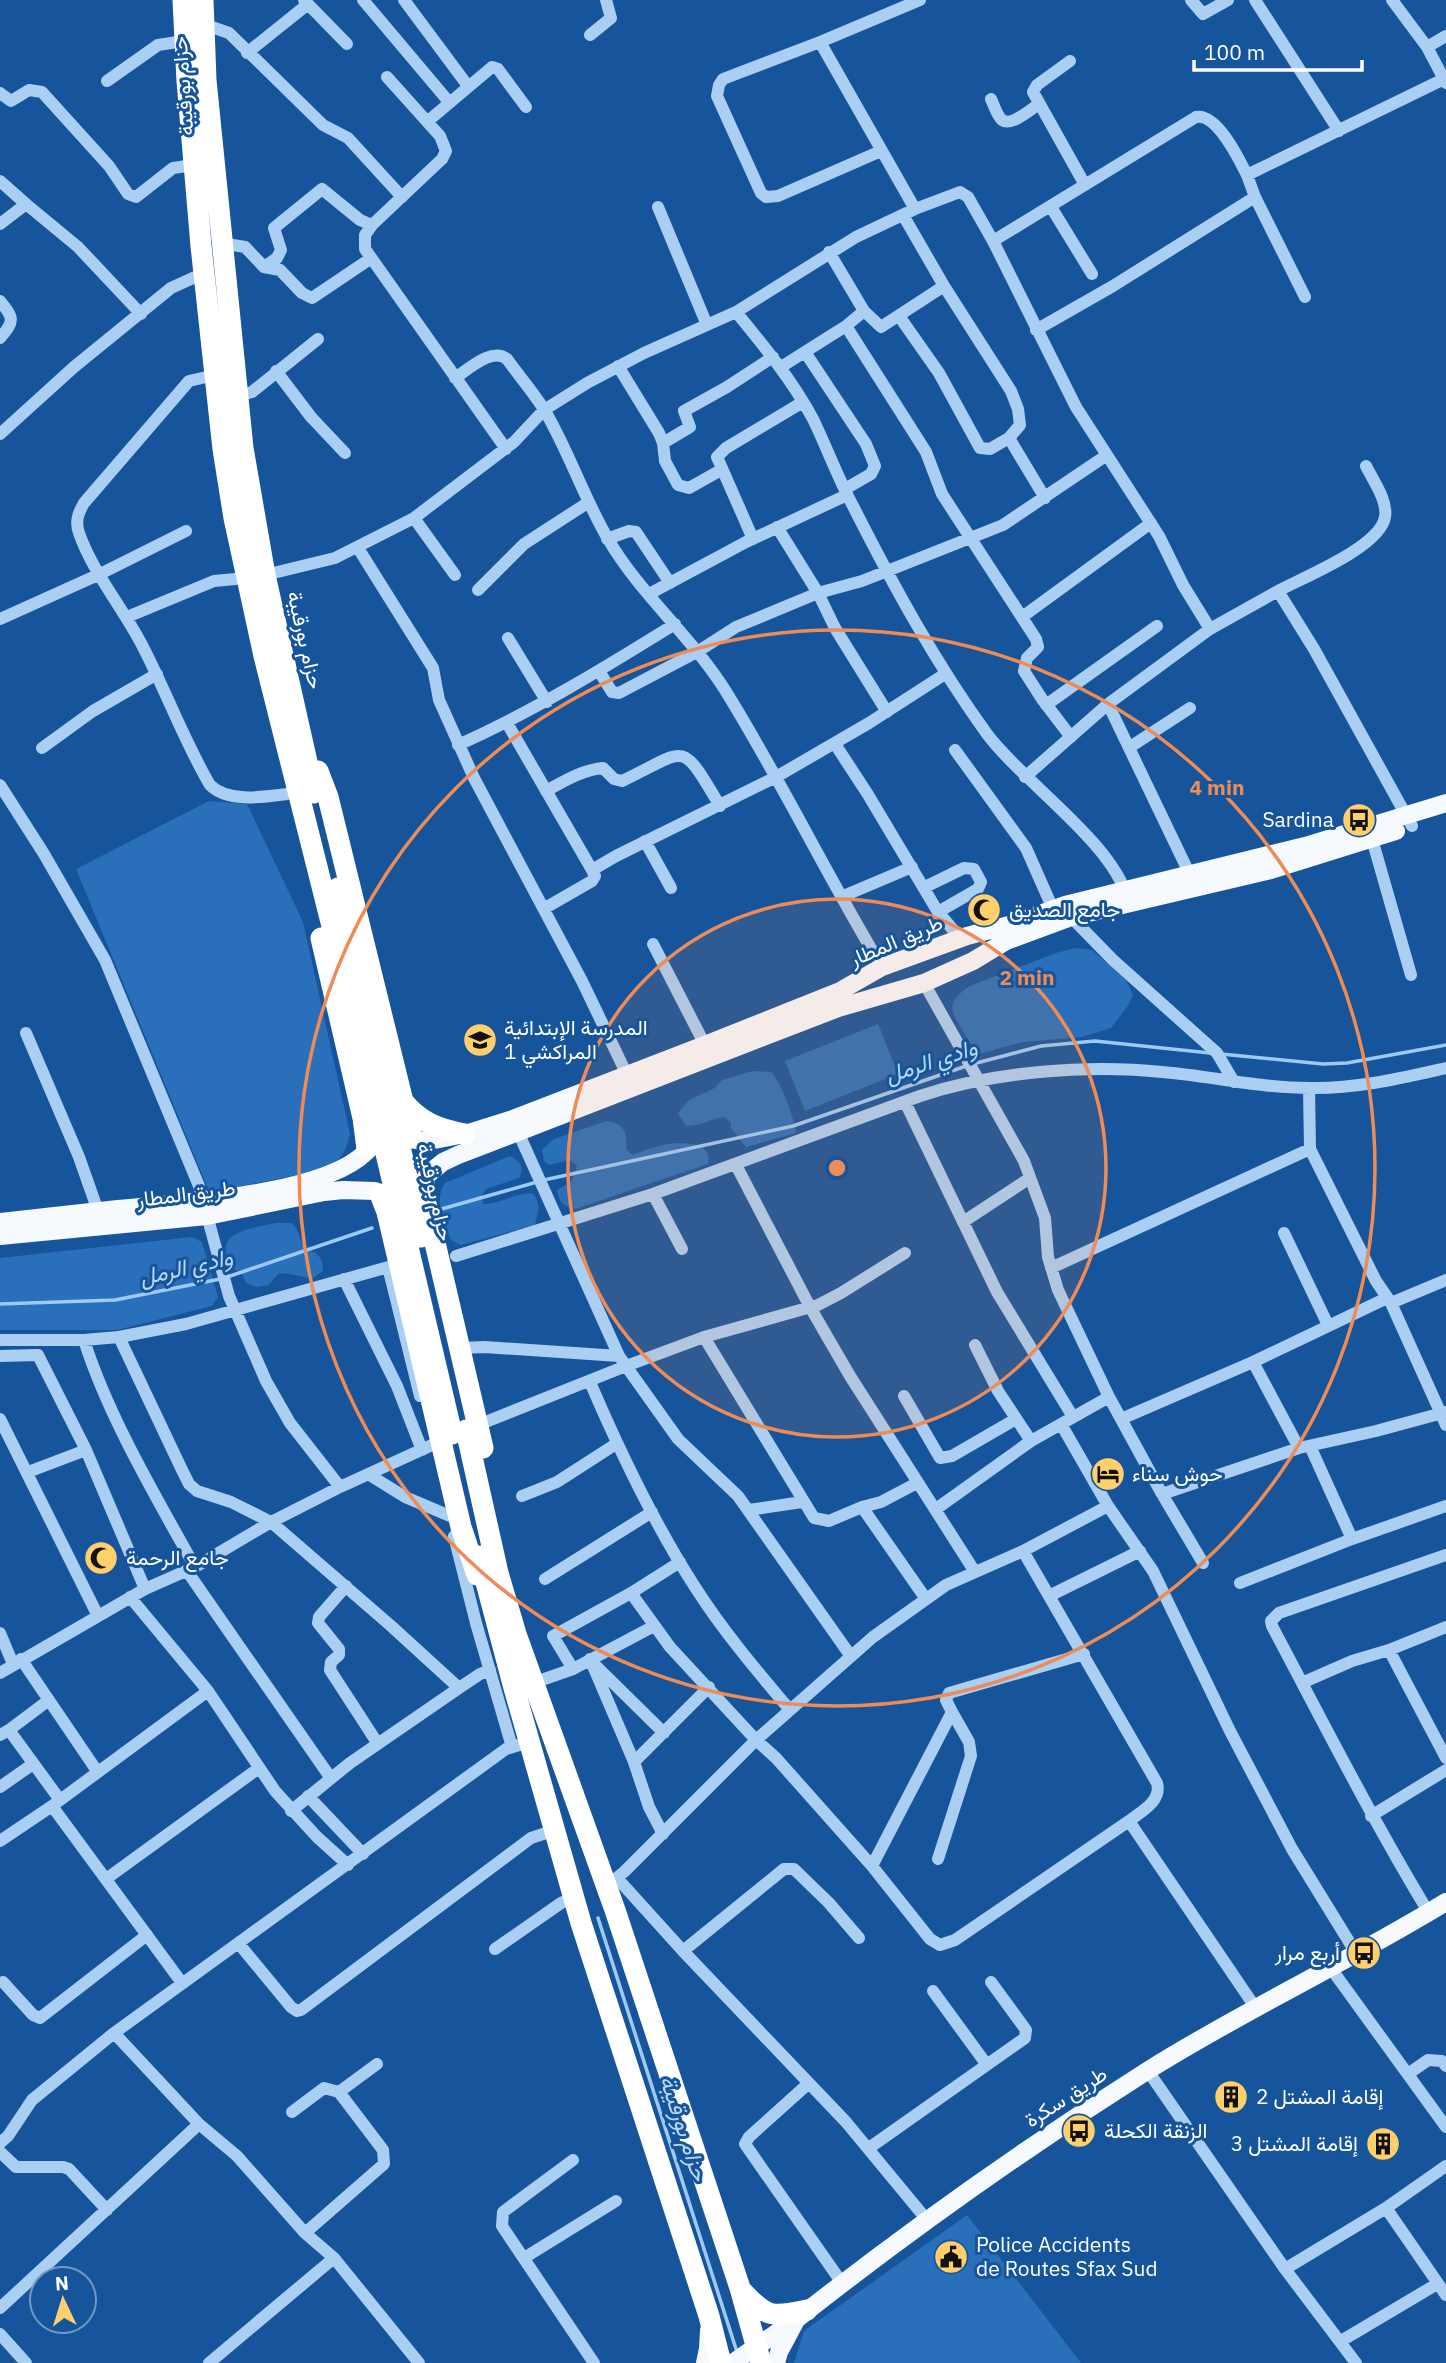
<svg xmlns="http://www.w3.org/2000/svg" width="1446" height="2363" font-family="'IBM Plex Sans',Vazirmatn,sans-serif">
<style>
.green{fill:#296fb9}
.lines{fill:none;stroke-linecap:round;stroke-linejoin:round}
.stream{stroke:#9dc9f5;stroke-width:3.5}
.minor{stroke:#abcef3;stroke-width:12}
.major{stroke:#f6faff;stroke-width:18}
.highway{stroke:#fff;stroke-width:21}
.highway-bridge{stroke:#fff;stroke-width:21}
.ring{fill:none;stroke:#ef8b55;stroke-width:3.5}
.labels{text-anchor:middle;stroke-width:6;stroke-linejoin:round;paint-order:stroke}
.street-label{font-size:21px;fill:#fff;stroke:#16559b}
.poi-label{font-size:21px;fill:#fff;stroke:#16559b;text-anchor:start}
.water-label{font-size:23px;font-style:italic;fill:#b7d8f9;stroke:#16559b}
.centre{fill:#ef8b55;stroke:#16559b;stroke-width:3.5}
.ring-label{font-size:21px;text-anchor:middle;font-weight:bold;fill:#ef8b55;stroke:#16559b;stroke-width:6;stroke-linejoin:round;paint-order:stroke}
</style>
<rect width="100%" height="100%" fill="#16559b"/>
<path class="green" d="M209,801L247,804L303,922L350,1134C348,1143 345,1153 339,1159C323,1174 234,1187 209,1191L76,869Z
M1075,948L1092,950L1126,980L1133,995L1127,1007L1111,1028L1082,1037L1023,1042L979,1054C971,1046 966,1036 960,1026C947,1006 951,999 970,986L1056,953Z
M878,1024L898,1074L805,1111L785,1061Z
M753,1071L771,1072C782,1083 794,1118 796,1133L746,1147L731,1128V1123L724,1117C710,1119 701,1126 686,1126L678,1113L689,1100L715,1088L722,1080Z
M606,1121C624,1123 628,1133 626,1149L633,1155C659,1145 674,1139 703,1146L709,1157L708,1164L575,1209C562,1206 560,1203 557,1190L571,1182L577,1166L570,1160L549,1165L544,1161L542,1150L554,1139Z
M510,1156C520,1160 525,1168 519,1178L486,1189L482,1195L483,1204C500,1204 515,1193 532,1193C542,1203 538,1212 535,1225L461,1245L451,1240C444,1221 433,1201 445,1183Z
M276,1223H292C300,1231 299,1240 305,1249C318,1252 323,1257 323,1271L313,1278C301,1278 290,1272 278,1274L269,1285L256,1287L246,1283L241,1271L235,1270C207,1232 249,1229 276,1223Z
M192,1237L202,1242L218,1297L212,1306L117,1330H0V1258Z
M967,2215L1081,2363H794L804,2331Z"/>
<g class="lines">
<path class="stream" d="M1221,1054L1323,1064L1347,1063L1446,1045
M544,1180L793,1126L969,1065L1041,1046L1095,1041L1210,1053
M438,1210L537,1182
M227,1277L372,1228
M0,1304L115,1300L220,1279
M598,1918L736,2349"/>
<path class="minor" d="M304,0L347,44
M363,0L449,102
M404,0L468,86
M1191,0L1203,14L1228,0
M1255,0L1339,131
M1392,0L1427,47L1446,83
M203,24L229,33L323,125L348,138L402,197
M590,35L611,18L606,0
M820,42L915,209
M1427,47L1446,36
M247,53L308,4
M1070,61L1037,85L1033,92L1085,185
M387,77L440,136L446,151L442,159L372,225L365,235V249L506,449
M107,81L158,45L184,41
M0,93L11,101L29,90L42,92L109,166L128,194L136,197L173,168L194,165
M991,99C994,105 997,116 1002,120C1011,127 1031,109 1039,104
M428,121L492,67L498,69L526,107
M881,151L778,196L766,197L761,193L717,96L719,85L723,79L820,42L920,0
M0,181L26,204L0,224
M1255,197L1305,297
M26,204L78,247L141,314
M658,207L707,325
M1051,207L1092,274
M903,215L944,286L1011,391L1018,409L1020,425L1009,438L1045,498
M993,241L1196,117C1217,113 1239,159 1247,175
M221,243L245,247L264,267L280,270L302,293L312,298L370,259
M264,267L277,258L281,250L274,228L322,189L360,220L372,225
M0,301C14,318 15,321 0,338
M864,311L881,327L944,286
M736,312C764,346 792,380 813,419C827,448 838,478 853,506C893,585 935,662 987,734C1022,781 1114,844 1127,898
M899,316L939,373L980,448L990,449L1009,438
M846,326L926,452L942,494L1036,639L1038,647L1027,658L1024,671L1042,699L1071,737
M1036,330L1113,286L1255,197L1247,175L1444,79
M805,352L866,444L875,466L871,474L845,489
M618,366L659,433L663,443L665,461L678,485L689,488L721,470
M781,367L846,326L864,311L829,252
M276,371L311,417L345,453
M215,375L189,381L84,503C78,513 75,522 79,533C93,573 123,608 142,645C166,691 184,741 210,785C228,803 264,797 287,794
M455,378C469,369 492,347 507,359C519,376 534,393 545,411C569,452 584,498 608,539C640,594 691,636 725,690C781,780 827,876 882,967
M237,396L252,392L318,339
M0,434L74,367L171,288L204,273
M663,443L690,427L684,411L727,387L773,357
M414,518L455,575
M607,539L629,531L636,532L670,583
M753,539L717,457L726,448L803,402
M358,548L433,668L439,700L474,778L582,981L630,1081
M265,575L335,558L414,518L514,442L544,410L587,383L644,353L736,312L856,237L915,209L960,192L968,197L993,241L1076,407L1159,536L1183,585L1210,629
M478,590L524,544L589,502
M1278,591C1304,577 1380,547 1385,517C1388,501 1373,480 1366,466
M649,594L746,542L847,495
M127,617L214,581L246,578
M1022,617L1151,523
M0,619L100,574L186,531
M508,638L547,702
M599,671L612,692L619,693L697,652L736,627L818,593L777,527
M1046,705L1157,626
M887,712L835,628L818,593L862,581L1003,525L1107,455
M507,723L592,870L616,856L776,777L869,723L945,674
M835,744L867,793L938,912L960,938
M458,745C534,711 604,668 675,624
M1130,747L1190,708
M42,748L93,711L157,674
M955,750L1026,848L1053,909
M1025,777L1108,704
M0,785L44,854L105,960L199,1186L229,1296L266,1381L290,1423L340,1487
M546,791C564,781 582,770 603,768L614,779L622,781C688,750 679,737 720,806
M1372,839L1411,975
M645,841L671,888
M1193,881L1108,704L1210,629L1278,591L1314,649L1412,826
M925,887L964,868L974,869L981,882L978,889L938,912
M841,897L912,867
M545,908L592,881L595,876L592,870
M1068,911L1071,917L1113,960L1217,1053L1234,1082
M653,944L705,1045
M924,983L1024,1161L1045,1218L1048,1257L1058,1290L1109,1397L1162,1494L1203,1563
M26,1033L79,1157L98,1211
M1309,1088L1310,1149L1376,1281L1391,1303L1446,1425
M905,1102L997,1292L1073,1417
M736,1165L810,1307L850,1376L975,1572
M653,1194L682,1249
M963,1222L1030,1178
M1284,1233L1328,1325
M456,1256L653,1194L920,1096C991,1072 1087,1064 1162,1072C1211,1076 1259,1088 1310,1088C1356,1089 1401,1078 1446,1068
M388,1267L420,1396
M1051,1268L1310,1149
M344,1279L397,1386L422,1450
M1391,1303L1446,1280
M704,1337L814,1518L829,1521L862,1507L926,1599
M0,1340H84L119,1337
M84,1340C108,1416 156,1497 195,1567
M975,1345L998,1391L1031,1441
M460,1348L484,1347L619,1356
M0,1356L38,1355L86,1450L145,1589
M1253,1362L1387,1298
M590,1382C620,1452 653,1522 695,1587C723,1631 757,1671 790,1710
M904,1396L940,1458L952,1456L1016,1419
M0,1419L97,1614
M1121,1419L1253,1362L1299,1448
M1061,1424L1108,1506L1153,1571L1230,1731L1292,1849L1356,1953
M478,1425L626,1366L619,1356L518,1132
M1310,1446L1352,1539L1446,1506
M28,1472L86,1450
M368,1474L405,1497L450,1516
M1162,1494L1299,1448L1376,1431L1446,1412
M522,1496L557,1482L616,1444
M862,1507L881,1502L917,1483
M936,1509L1031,1441L1109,1397
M749,1510L802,1502
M454,1536L476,1623L512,1747
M187,1571L330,1777
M545,1579L652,1512
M1240,1583L1352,1539
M346,1586L319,1617L318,1623L339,1649V1655L331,1662L330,1670L378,1744
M631,1593L670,1647L756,1740L776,1758L872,1866L930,1939L940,1945L955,1940L1129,1821C1142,1811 1162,1801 1157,1783L1023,1551
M1049,1596L1140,1551
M130,1597L208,1691L275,1791L317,1837L348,1865
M0,1633L13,1664
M1389,1650L1446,1758
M850,1655L738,1496L678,1439L626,1366L704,1337L818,1305L841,1293L905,1253
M21,1659L97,1771
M590,1659L634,1762L709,1687
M595,1665L664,1733
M573,1669L553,1636L631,1593L680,1562
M0,1673L145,1589L195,1567L271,1522L340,1487L432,1445
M1304,1682L1352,1661L1389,1650L1446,1627
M533,1683L573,1669L654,1626
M459,1688L480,1674L490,1670
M9,1730L49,1700
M0,1735L9,1730L60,1800
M634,1762L649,1807L663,1834
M0,1787L33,1764
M308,1796L363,1854
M52,1806L182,1983
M291,1811L350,1763L459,1688L390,1625L271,1522L231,1502L197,1491L189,1484L182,1470L119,1337L186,1324L399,1264
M1371,1816L1446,1770
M1129,1821L1255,2007
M0,1841L52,1806L208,1691
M938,1859L971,1756L969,1742L952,1712
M872,1866L952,1712L946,1700L949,1693L1084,1654
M617,1878L683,1951L846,2122L927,2220
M106,1879L259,1768
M607,1886L625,1871L756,1740L873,1637L946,1585L1023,1551L1108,1506
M1429,1913C1372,1819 1323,1722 1272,1626L1271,1621L1279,1613L1446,1555
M239,1944L291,2007L297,2011L301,2010L531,1838L555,1830
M495,1949L561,1903L574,1897
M683,1951L784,1869H794L829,1903L859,1938
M1330,1967L1446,2127
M3,1982L33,2015L40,2018L147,1935
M933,1991L987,2065
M114,2033L199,2124L237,2156L305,2233L334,2258L419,2363
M1148,2071L1285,2269L1356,2363
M1408,2074L1428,2060L1442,2061L1446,2066
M809,2083L749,2137L745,2144L842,2283
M292,2112L324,2088L339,2092
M0,2143L8,2136L32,2100L114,2033L506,1749L529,1742
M869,2148L1025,2038L1026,2030L991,1982
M0,2152L16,2167H63L69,2169L107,2210
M573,2160L503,2212L502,2226L594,2363
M1386,2208L1446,2295
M305,2233L384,2164L383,2150L339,2092L377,2064
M524,2258L616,2201
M1285,2269L1386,2208L1446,2166
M0,2308L199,2124
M0,2334L26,2363
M1341,2341L1437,2284
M209,2363L334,2258"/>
<path class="major" d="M416,1140L429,1141L465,1134L513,1119L705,1045L840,991L882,967L967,936L1009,925L1065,905L1305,846L1446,803
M427,1175L443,1162L458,1155L518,1132L838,1008L924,983L973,961L1006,941L1071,917L1271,870L1396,831
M0,1222C39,1218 79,1213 118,1209C180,1203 323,1195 366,1152
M0,1236L207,1216L324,1192L343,1190L375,1191
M705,2363L708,2349L709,2330
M733,2363C754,2347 777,2334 798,2318C910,2230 1027,2147 1147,2071C1244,2010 1348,1962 1446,1902
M776,2363L779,2352L795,2322"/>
<path class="highway" d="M183,0L187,81L201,246L223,449L234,518L264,656L340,958
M203,0L206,80L243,448L265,575L314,793
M318,771L328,797L412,1138
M338,888L355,954
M321,938L363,1118L367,1149
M402,1100C419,1122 438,1129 465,1134
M424,1182L425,1200L483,1448
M380,1194L387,1212L461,1527L477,1575
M466,1430L498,1573L516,1634L615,1910L740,2288L761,2363
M479,1556L514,1688L581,1923L709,2316L721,2363
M742,2291C766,2317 771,2318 807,2310"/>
<path class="highway-bridge" d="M355,954L421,1237
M340,958L452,1434"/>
</g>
<circle cx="837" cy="1168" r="269" fill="#ef8b55" fill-opacity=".12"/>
<g class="ring">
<circle cx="837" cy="1168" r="269"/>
<circle cx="837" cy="1168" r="538"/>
</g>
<defs>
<g id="bus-disc" transform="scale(1.75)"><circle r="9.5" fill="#ffcf6c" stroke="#16559b"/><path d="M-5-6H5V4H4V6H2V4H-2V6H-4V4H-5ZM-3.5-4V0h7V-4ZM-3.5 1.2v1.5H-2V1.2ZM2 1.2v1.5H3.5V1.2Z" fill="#111"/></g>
<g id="mosque-disc" transform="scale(1.75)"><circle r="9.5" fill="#ffcf6c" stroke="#16559b"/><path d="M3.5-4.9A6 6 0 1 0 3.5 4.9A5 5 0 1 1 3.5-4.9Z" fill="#111"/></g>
<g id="school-disc" transform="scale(1.75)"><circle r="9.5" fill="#ffcf6c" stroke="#16559b"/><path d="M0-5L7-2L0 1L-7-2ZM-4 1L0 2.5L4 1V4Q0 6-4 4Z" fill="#111"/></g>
<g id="hotel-disc" transform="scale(1.75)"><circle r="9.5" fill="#ffcf6c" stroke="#16559b"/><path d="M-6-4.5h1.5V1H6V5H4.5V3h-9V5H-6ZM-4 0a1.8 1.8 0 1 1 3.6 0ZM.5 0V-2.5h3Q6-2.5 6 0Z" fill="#111"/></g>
<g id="building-disc" transform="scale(1.75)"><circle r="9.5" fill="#ffcf6c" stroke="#16559b"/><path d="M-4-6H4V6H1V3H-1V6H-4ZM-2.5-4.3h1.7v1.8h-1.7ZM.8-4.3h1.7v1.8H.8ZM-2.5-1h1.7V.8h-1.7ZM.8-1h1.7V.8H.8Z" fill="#111"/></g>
<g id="civic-disc" transform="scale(1.75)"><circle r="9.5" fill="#ffcf6c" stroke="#16559b"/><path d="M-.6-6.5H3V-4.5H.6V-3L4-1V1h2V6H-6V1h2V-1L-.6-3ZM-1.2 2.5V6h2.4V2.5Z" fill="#111"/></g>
</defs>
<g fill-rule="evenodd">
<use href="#bus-disc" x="1359" y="820"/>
<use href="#mosque-disc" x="984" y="910"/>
<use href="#school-disc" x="480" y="1040"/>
<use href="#hotel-disc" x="1108" y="1474"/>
<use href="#mosque-disc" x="101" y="1558"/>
<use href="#bus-disc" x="1364" y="1953"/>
<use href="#building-disc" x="1231" y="2097"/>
<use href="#bus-disc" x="1079" y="2131"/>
<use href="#building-disc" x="1383" y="2144"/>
<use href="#civic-disc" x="951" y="2257"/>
</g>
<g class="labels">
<g class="street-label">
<text transform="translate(183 86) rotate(-94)" y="7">حزام بورقيبة</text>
<text transform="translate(305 640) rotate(77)" y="7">حزام بورقيبة</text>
<text transform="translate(896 941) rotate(-23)" y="7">طريق المطار</text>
<text transform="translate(435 1192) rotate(77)" y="7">حزام بورقيبة</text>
<text transform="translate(186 1194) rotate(-7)" y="7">طريق المطار</text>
<text transform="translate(1066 2097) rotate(-33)" y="7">طريق سكرة</text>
</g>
<g class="poi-label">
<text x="1334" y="827" text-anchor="end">Sardina</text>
<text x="1009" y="917">جامع الصديق</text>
<text x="504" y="1035">المدرسة الإبتدائية<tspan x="504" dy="24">المراكشي 1</tspan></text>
<text x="1132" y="1481">حوش سناء</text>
<text x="126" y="1565">جامع الرحمة</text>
<text x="1340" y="1960" text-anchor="end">أربع مرار</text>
<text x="1256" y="2104">إقامة المشتل 2</text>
<text x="1104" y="2138">الزنقة الكحلة</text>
<text x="1358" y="2151" text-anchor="end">إقامة المشتل 3</text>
<text x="976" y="2252">Police Accidents<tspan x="976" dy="24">de Routes Sfax Sud</tspan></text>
</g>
<g class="water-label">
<text transform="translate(931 1061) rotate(-18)" y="8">وادي الرمل</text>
<text transform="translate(186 1267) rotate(-13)" y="8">وادي الرمل</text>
<text transform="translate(684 2128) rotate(72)" y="8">حزام بورقيبة</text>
</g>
</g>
<circle cx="837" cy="1168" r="10" class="centre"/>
<g class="ring-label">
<text x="1217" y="795">4 min</text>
<text x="1027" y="985">2 min</text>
</g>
<g transform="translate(63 2300) rotate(356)"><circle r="33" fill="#16559b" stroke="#7399c3" stroke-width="2"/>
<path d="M0-5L12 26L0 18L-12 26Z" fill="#ffcf6c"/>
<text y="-10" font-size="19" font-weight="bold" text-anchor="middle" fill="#ffffff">N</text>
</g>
<path d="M1194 60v10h168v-10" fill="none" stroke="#ffffff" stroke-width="3.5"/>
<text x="1204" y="60" font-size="21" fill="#ffffff" stroke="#16559b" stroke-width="5" paint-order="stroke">100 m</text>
</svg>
